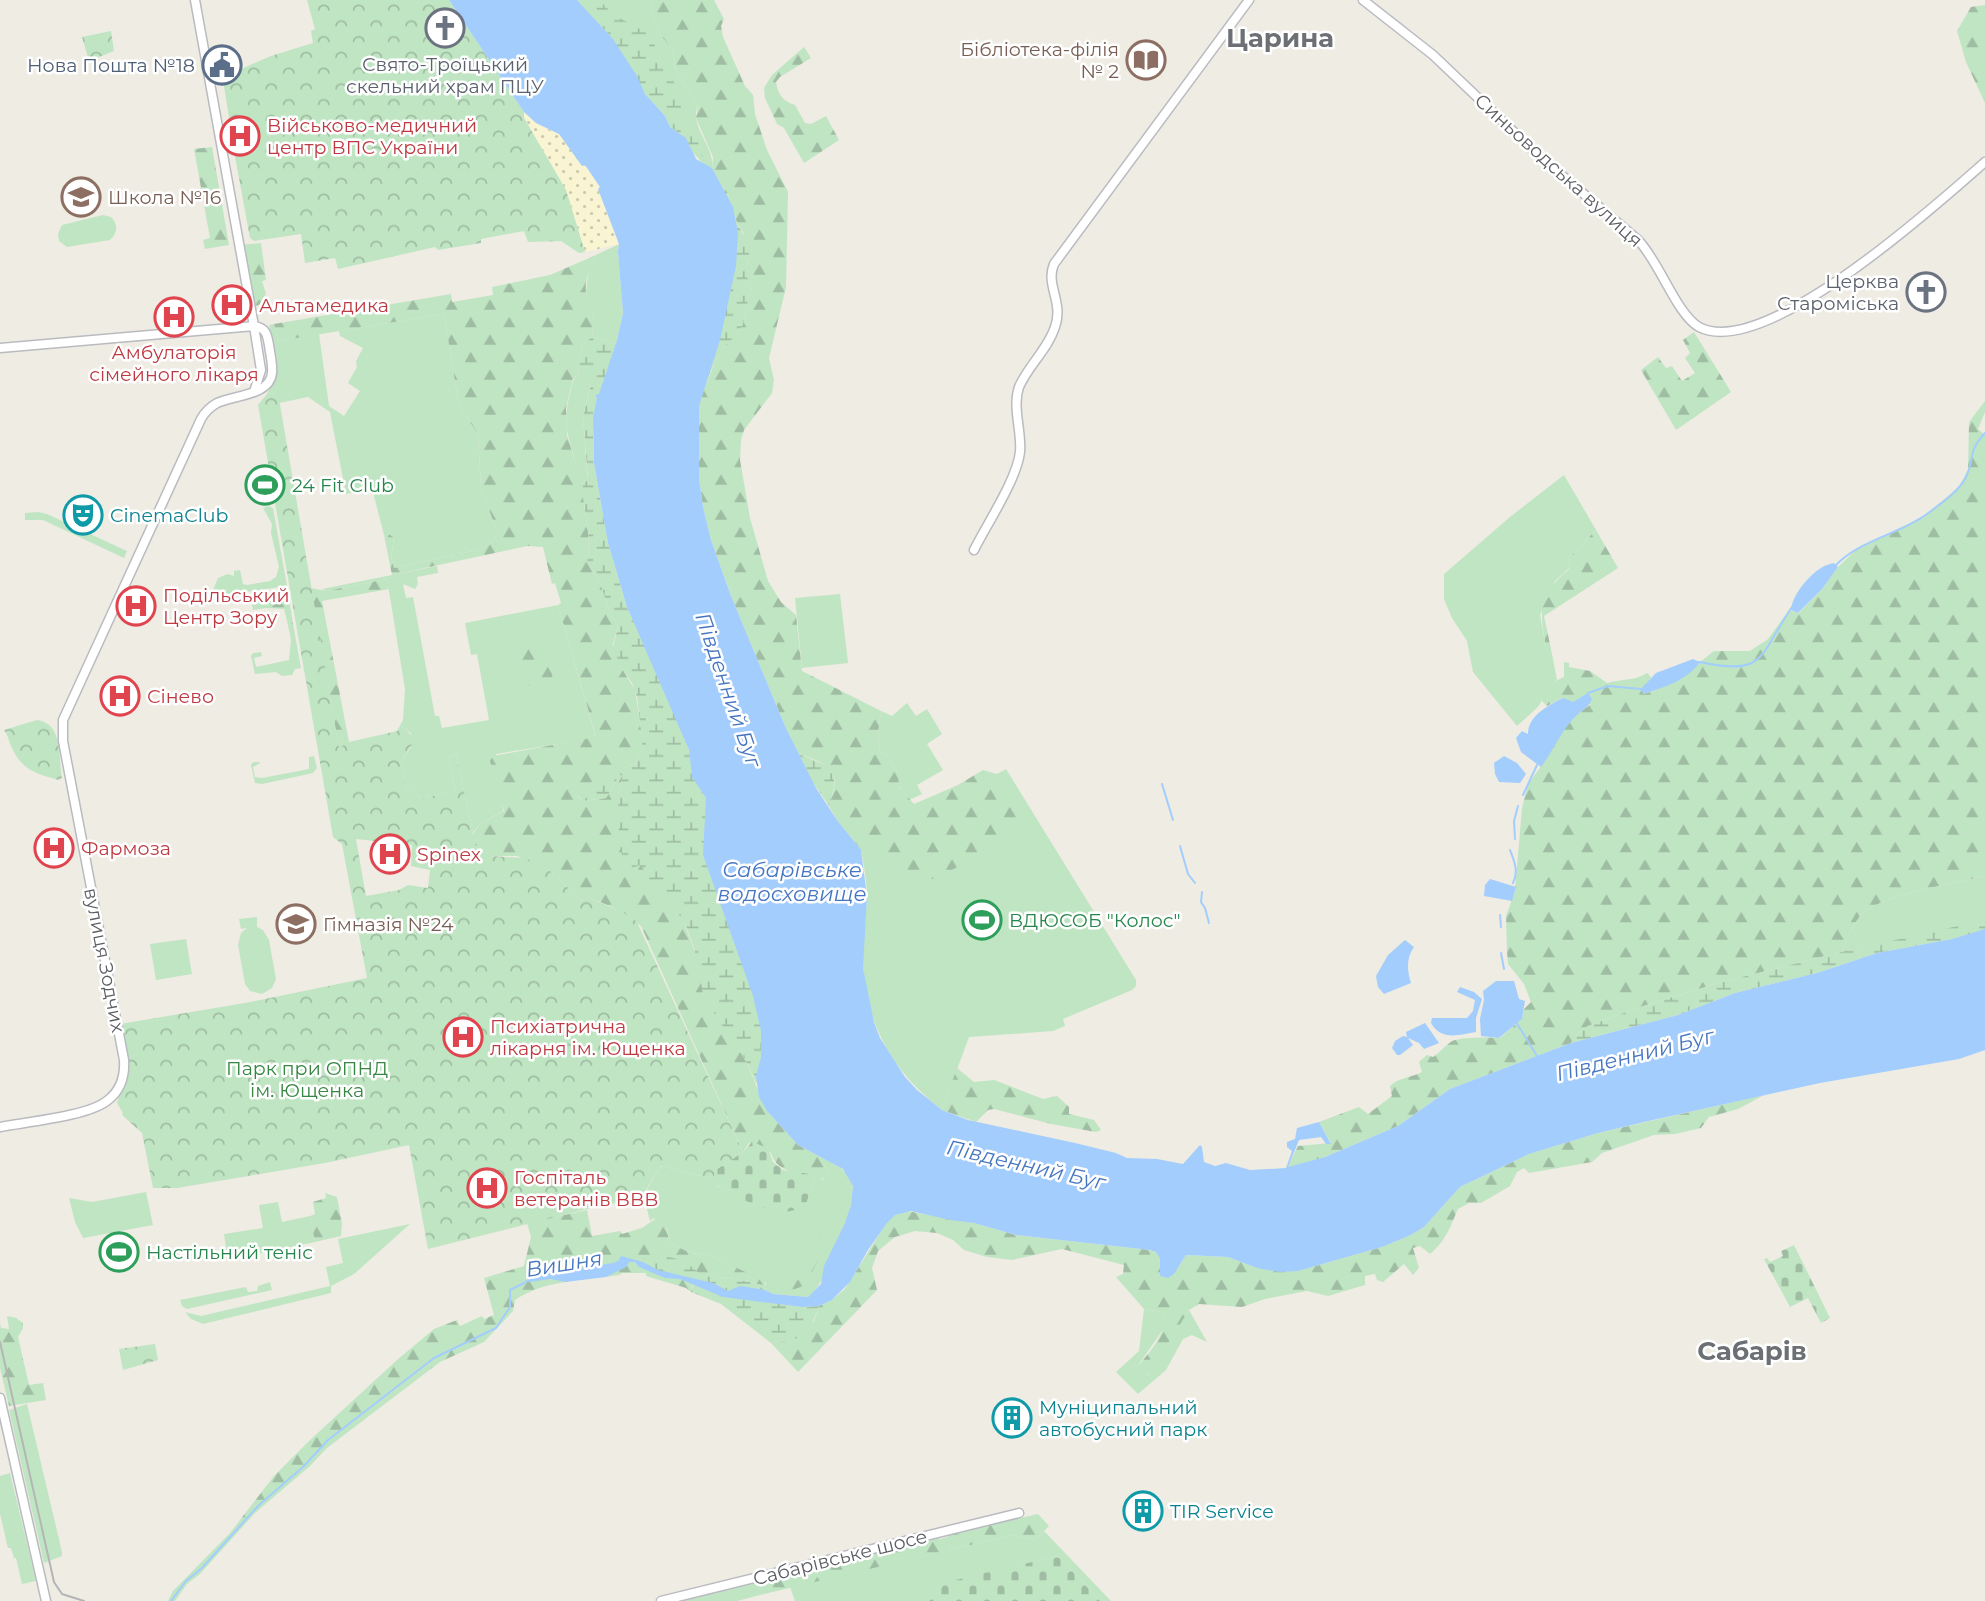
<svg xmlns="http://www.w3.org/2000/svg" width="1985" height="1601" font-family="Montserrat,sans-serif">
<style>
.green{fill:#c0e5c3}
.forest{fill:url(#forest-firs)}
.wetland{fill:url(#wetland-marsh)}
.sand{fill:url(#sand-dots)}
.cemetery{fill:url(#cemetery-stones)}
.park{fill:url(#park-crowns);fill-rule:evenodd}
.water{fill:#a3cdfd}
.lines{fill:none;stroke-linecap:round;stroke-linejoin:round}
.stream{stroke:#a3cdfd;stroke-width:2}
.secondary-casing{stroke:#b9bbc1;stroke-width:11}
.secondary{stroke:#fff;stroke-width:8}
.tram{stroke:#b4b5b5;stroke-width:2}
.labels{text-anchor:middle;stroke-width:5;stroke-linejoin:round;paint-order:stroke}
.education-label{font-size:19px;fill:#785e54;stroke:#fff;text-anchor:start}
.worship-label{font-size:19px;fill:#5b616d;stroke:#fff}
.service-label{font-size:19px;fill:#4e5e75;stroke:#fff;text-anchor:end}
.health-label{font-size:19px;fill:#be3a42;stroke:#fff;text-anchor:start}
.street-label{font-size:19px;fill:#5b5e63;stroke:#fff}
.leisure-label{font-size:19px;fill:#27864d;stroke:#fff;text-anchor:start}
.culture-label{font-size:19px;fill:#0d838f;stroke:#fff;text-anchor:start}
.park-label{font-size:19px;fill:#378643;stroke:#fff}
.water-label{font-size:21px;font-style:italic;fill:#4676c1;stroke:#fff}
.district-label{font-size:26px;font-weight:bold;fill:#6c7075;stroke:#fff}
</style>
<defs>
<pattern id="forest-firs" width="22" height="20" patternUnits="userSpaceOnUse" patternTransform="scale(1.75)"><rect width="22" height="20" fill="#c0e5c3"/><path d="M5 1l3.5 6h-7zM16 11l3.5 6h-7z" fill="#9fbda2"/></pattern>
<pattern id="wetland-marsh" width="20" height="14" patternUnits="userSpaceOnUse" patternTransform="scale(1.75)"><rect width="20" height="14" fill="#c0e5c3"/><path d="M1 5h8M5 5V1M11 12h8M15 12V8" fill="none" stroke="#9fbda2"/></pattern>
<pattern id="sand-dots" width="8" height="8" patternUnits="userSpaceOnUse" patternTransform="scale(1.75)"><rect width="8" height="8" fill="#f9f4d2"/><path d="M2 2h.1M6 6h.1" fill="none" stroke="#cdc9ae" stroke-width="1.8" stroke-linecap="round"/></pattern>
<pattern id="cemetery-stones" width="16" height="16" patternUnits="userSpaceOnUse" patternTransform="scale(1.75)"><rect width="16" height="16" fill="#c0e5c3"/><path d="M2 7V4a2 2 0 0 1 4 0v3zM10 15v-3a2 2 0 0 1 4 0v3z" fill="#9fbda2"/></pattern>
<pattern id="park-crowns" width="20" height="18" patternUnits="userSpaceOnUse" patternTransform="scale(1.75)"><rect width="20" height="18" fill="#c0e5c3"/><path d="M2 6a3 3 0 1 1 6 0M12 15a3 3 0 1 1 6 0" fill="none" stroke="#9fbda2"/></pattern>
</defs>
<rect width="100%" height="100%" fill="#eeece3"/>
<path class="green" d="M577,0H653L652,14L659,33L672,50L676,70L698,105C689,127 715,146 712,168L702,163L680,132L648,97L613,39Z
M103,215L111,217C118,224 118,233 110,240L67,247L59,241L58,234L62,225Z
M619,244L618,252L623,313L616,344L592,337L594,312L587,303L586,292L589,268L596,255Z
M444,314L458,400L461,409L478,434L481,488L498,534L491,543L482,549L394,568L391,557L394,539L389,533L384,535L372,488L346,494L330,412L308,397L279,403L277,393L267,394L277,374L269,325L274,324L278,341L319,334L329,406L344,416L360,391L348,383L357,367L356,361L363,348L340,336L339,331Z
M578,374L591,383L583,416L587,472L577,469C570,439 561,427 570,394C572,386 572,379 578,374Z
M1564,475L1596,530L1570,557L1569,568L1555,581L1540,615L1547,653L1552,654L1557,680C1544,689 1548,690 1541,702C1537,710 1524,719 1517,726L1473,672L1467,641L1452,618L1444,599V574L1510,517Z
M269,506L273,508L287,586L226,595L213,590L218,578L228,574L234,576V571L240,570L243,584L247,585L270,581L276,577L279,567L271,533L272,524L263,508Z
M38,512L47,514L127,551L124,558L43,520H25V513Z
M437,566L438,573L417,577L418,584L415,589L403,584L406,598L413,597L435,716H439L442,728L489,720L477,654L471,655L465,623L558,605L596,738L496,754L503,811L480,824L473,832L456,755L448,757L456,791L422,798L407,788L401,761L412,746L411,733L406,729L396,733L403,720L405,689L387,579L326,591L322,589Z
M840,594L848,663L802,668L795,598Z
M293,624L301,668L295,669L292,675L282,676L276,672L255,674L251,656L253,653L261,652L262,656L254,658L256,667L289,660L291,640L288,625Z
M907,703L916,716L927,709L942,734L927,744L943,770L917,785L922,794L909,800L898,785V773L888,757L880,752L878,733L881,711L892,716Z
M314,756L317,768L313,773L262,784L255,783L251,765L253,762H260L259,764L253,767L255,777L262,778L309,769V757Z
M1006,769L1136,980V986L1132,990L1063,1019L1065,1026L1053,1031L969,1037L942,1110C894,1072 869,1031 863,968C861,945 866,922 867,898C867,883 864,866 861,850Z
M1985,876V924H1973L1841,952C1848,940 1853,922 1863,913C1884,894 1956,883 1985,876Z
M257,917V927L263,930L269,940L276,979L272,988L262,994L250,991L245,984L238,945L241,933L247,928L241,929L239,919Z
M186,939L192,974L156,980L150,944Z
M819,1156C832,1163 847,1168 852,1183C858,1203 826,1286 808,1297L773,1294L765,1290L766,1283L710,1255L691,1253L673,1245L669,1240L667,1228L654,1218L650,1221L645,1201L641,1199L661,1166L714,1179L717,1186L749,1201L780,1211L806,1204L816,1175L823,1180L829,1173Z
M146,1192L153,1225L83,1238L75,1222L69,1198L92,1202Z
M278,1202L282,1222L310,1216L315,1242L228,1260L224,1234L263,1228L259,1205Z
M410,1224L354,1274L331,1286V1293L203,1324L191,1319L185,1312L201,1316L330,1286L326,1267L343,1263L338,1239Z
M270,1282L272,1290L187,1309L182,1306L180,1300L246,1287L248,1292L257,1291L258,1286Z
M1144,1309L1162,1312L1165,1320L1164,1328L1137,1367L1147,1375L1189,1310L1207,1342L1192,1335L1183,1339L1166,1370L1138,1394L1116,1372L1139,1351Z
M27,1404L62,1552V1556L44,1563L9,1410Z
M10,1473L36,1581L22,1584L16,1558H14L11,1548H8L0,1514V1476Z
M1044,1531L1111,1601H1100L1058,1556L948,1582L929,1601H795L790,1587L944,1551L940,1539L947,1537L950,1550L1012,1535L1035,1540Z
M765,1580L761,1586L760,1595L737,1601H664Z"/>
<path class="forest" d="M653,0H714L724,19L721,26L723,37L745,86L753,95L755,114L767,150L788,192L786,287L769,358L774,380L772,393L744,430L741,440L740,460L750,518L768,581L781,602L796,615L802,671L881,711L878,733L880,752L888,757L898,773L899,787L914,804L958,785L983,770L997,774L1027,823L1006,831L1000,847L930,880L911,884L883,850H861L837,820L829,806C842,770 832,765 799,754L785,726L731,596L711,540L703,507L699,478V406L701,396L715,362L725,345L739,332L743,324L751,287L744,271L748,261L743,232L737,223L727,192L712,168L713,157L696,118L698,105L676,70L672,50L659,33L652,14Z
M1985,5V103L1966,62L1957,31L1971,7Z
M804,47L811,58L780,77L776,82C778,95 783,101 795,105L805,123L811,124L826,116L839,140L804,163L784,128L777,124L765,98L764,88L772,75Z
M212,147L229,245L205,249L203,240L210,238L194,149Z
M261,243L266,280L262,281L266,294L259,305L251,307L239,245Z
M596,255C586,274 580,295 594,312L592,337L582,346L578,374L573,379L566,408L567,435L577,468L587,472L588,480L583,484C582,510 593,536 587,561L601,585L609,611L618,626L613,644L621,667L635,690L643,742V748L635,764L602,777L577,796L583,801L606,798L619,776L623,775L618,795L622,856L633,868V850L660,883L684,922L699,964L703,993L745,1059L767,1111L798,1145L819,1156L829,1173L825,1179C806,1174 777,1175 771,1153L749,1143L743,1152L641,926C625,913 609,905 590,898L582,901L550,871L517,856H491L469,839L480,824L504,811L490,761L493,756L596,737L558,605L561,603L555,583L552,584L543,547L527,546L392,575L384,535L388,533L394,538L391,557L394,568L482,549L491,543L498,534L481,488L478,434L461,409L458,400L444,314L278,341L274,324L451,294L452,302L493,295L492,287L550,275Z
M1694,332L1731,392L1676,430L1641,370L1658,357L1666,368L1672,366L1682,381L1695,373L1685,358L1690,353L1683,340Z
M1985,401V412L1978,429L1985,435V876C1956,883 1884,894 1863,913C1853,922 1848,940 1841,952L1722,982L1640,1007L1588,1026L1579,1032L1571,1043L1450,1089L1398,1126L1325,1157L1287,1168L1298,1146L1331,1143L1319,1122L1359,1107L1368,1114L1392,1096L1390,1086C1400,1077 1410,1078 1422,1072L1419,1062L1427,1055L1433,1057C1439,1053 1446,1045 1452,1041C1460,1037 1490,1037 1500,1038L1522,1019L1524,1009L1531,1002L1524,984L1508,964L1507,952L1506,916L1515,891L1522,808L1528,784L1545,761L1560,734L1576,715L1591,704L1573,703L1562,698L1547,706L1542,701C1544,688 1552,682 1564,677V662L1569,663V667L1590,671L1607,683C1620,679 1635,681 1647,673L1651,677L1643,694C1677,685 1688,671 1714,651H1750L1768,639L1789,610L1799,613L1822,589L1838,567L1856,550L1924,516L1959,487L1968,470L1969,422Z
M1596,530L1618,568L1544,616L1552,654L1547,653C1540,612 1535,598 1569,569L1570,557Z
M387,579L389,589L322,601L349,742L339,749L311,588L326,591Z
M288,593L293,624L288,625L284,609L266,608L253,610L251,599Z
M529,638C550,641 558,669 549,687L526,685L520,680L510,647L516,642Z
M957,1068L974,1082L994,1080L1043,1099L1057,1096L1069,1107V1114L1094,1120L1101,1130L1096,1132L1051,1124L994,1109L988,1110L976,1122L942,1110Z
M1764,1095L1738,1109L1709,1117L1701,1128L1675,1134L1654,1135L1602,1153L1592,1162L1529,1173L1524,1168L1517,1172L1510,1186L1481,1203H1469L1458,1209C1450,1227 1446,1241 1430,1254L1420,1246L1413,1248L1419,1268L1413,1275L1404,1264L1383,1282L1377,1280L1375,1274L1365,1276V1285L1328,1296L1307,1291L1265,1299L1242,1307L1199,1304L1189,1310L1152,1369L1144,1377L1136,1373L1137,1367C1148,1354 1171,1330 1162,1312L1144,1309L1116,1277L1123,1274L1124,1265L1062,1249L1012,1260L987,1257L964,1250L953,1240L937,1233L915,1231L895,1237L878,1251L872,1268L877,1290L798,1372L771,1343L782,1342L814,1321L819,1306L832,1300L845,1289L887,1222L895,1215L907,1211L974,1223L1016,1235L1150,1250L1156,1252L1160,1259L1178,1268L1186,1255L1228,1257L1257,1268L1298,1271L1382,1247L1411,1235L1424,1227L1460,1187L1529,1154L1598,1133Z
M325,1193L337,1197L342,1224L341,1236L315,1242L310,1216L315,1214L313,1202L326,1198Z
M587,1210L592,1236L620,1231L622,1234L642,1228L658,1217L665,1222L669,1240L673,1245L691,1253L710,1255L764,1281L766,1286L731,1278L703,1276L692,1286L691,1292L686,1288L646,1276V1273H622L619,1275C585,1280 544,1280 515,1300L513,1311L484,1342L440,1362L327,1448L310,1466L255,1513L200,1574L187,1584L175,1601H168L173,1591L230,1533L274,1476L309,1441L397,1360L434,1329L457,1320L460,1326L482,1316L484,1319L494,1315L484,1278L524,1266L531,1237L527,1223Z
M820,1237L825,1239L826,1244L806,1284C798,1290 782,1292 773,1288V1284C789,1283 811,1267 805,1249L812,1247Z
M7,1316L16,1318L23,1323V1328L18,1337L29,1385L43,1383L46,1400L9,1406L0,1368V1323L1,1328L9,1329Z
M1038,1514L1049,1526L1035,1540L1012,1535L950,1550L947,1538L949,1534Z
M937,1537L942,1541L945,1551L760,1595V1589L765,1580Z"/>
<path class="wetland" d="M577,0H599L614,15L649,34L683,100L679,120L693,128L698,135L704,164L712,168L727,192L737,223L747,241L749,255L745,272L751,287L743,324L739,333L725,345L715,362L704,386L699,412L691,405L704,164L691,151L686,138L670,127L665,116L645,94L613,39Z
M592,337L616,344L601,391L599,395H595L597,398L593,434L594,463L608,543L627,607L683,733L691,757L692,776L706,798V813L769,1005L763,1077L756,1083L745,1059L717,1018L703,993L694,948L686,926L662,887L656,891L648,886L644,870L640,865L632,868L622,856L619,840L618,795L623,775L619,776L606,798L583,801L577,795C590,778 615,772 635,764L643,748L637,697L632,683L621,667L613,648L618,626L609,611L601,585L587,561C593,536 582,510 583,484L588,480L583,416L591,384L578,374L582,346Z
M799,754L831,767C837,780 833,794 829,806L812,781Z
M1985,920V930L1952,939L1877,953L1817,973L1735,993L1678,1015L1571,1043L1579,1032L1588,1026L1640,1007L1722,982L1841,952Z
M659,1254L684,1261L703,1276L731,1278L766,1286L765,1290L760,1292V1301L802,1307L819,1306C809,1335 802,1341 771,1343L721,1304L691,1292L695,1279L658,1270L643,1262V1260Z"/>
<path class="sand" d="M524,112L536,123L559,134L582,166L585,165L600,187L598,189L619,244L585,252L566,190L524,117Z"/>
<path class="cemetery" d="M752,1142L768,1148L773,1162L783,1170L816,1175L806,1204C800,1208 791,1212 784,1212C767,1212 728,1194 714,1183V1171L743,1152Z
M1794,1245L1830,1318L1821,1323L1808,1298L1790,1307L1764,1259L1767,1258L1770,1262L1783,1256L1781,1251Z
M1058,1556L1100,1601H929L947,1582Z"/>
<path class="park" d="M307,0H449L524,112V118L566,190L585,252L579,253L561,241L528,242L524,231L481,239V243L438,250L435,247L338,269L335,258L305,263L301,234L254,241L250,238L232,140L235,139L234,130L238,129L237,123L230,124L223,80L227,75L271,56L313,43L311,31L315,29Z
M111,31L114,51L89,61L82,37Z
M278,393L339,748L349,742L406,729L413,737L414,742L401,761L407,788L422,798L456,791L448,757L456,755L473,832L470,839L491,856L524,858L550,871L582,901L590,898L624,913L637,922L743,1152L714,1171V1179L661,1166L640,1199L599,1206L428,1249L409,1145L325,1163L177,1188H153L142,1133L122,1115L123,1113L117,1103L127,1072L120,1024L245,1003L367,978L342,844L333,837L258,405L267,394ZM356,839L412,845L411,866L430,870L428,888L408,885L399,890L366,896Z
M37,720C64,724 58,757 62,778L59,780C39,775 22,770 13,750C9,743 9,737 4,730Z
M155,1344L158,1360L123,1370L119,1349Z"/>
<path class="water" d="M449,0H577L613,39L637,76L645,94L665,116L670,127L686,138L696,159L712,168L733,207L738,233L736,266L720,340L699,406V478L703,507L711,540L731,596L785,726L816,788L837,820L861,850L867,897L863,968L874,1022L880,1038L905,1077L917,1090L942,1110L968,1120L1075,1143L1116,1153L1127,1158L1157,1159L1183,1164L1200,1145L1202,1147L1204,1162L1215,1166L1226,1163L1250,1170L1286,1168L1292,1151L1287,1147V1142L1295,1139L1297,1128L1319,1122L1331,1144H1326L1321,1137L1299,1140L1288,1167L1325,1157L1398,1126L1450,1089L1571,1043L1678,1015L1735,993L1817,973L1877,953L1952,939L1985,929V1050L1959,1059L1820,1083L1653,1120L1598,1133L1529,1154L1460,1187L1424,1227L1411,1235L1382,1247L1298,1271L1279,1272L1257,1268L1228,1257L1186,1255L1174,1274L1168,1278L1160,1276V1259L1156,1252L1150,1250L1016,1235L974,1223L950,1220L911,1211L895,1215L887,1223L868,1250L850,1282L832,1300L819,1306L802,1307L723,1297L680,1279L665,1278L639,1267L635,1262H629L626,1267L606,1277L565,1282L551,1279L522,1283L545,1269L562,1271L613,1263L618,1261L621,1256L643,1262L658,1270L713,1283L728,1291L740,1286L765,1290L773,1294L808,1297L821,1284L824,1266L845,1223L851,1205L853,1186L843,1169L798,1145L767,1111L759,1097L756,1076L761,1057V1031L753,996L703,855L706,798L692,777L689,750L627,607L608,543L594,463L593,419L597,398L595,395L599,394L617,340L623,313L618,252L619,244L598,189L600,187L585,165L582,166L559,134L536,123L524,112Z
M1834,563L1838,567L1822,589L1798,613L1791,610C1792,593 1816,565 1834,563Z
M1693,659L1700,662C1688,680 1663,688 1643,694L1641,689L1656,673Z
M1588,693L1592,699C1589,707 1583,709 1577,715C1561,730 1554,750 1541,767L1521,752L1516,738L1522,731L1528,734C1528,716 1547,706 1563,698L1573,702Z
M1504,756L1517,763L1526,774L1520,783L1499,782L1495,774L1494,763Z
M1490,879L1516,887L1512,901L1484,896L1485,885Z
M1405,940L1414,947C1406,958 1407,970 1411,983L1384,994L1378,987L1376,976L1388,955Z
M1496,981H1514L1519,999L1525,1001L1522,1019L1499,1038L1481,1036L1480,1019L1484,1000L1483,991Z
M1460,987L1474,992L1482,999L1476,1018V1032C1459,1035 1441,1041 1431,1023L1432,1018H1467L1473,1011L1475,1000L1457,992Z
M1425,1023L1439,1043L1424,1049L1419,1043L1408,1038L1413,1045L1400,1055H1397L1392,1048L1395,1041L1403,1036L1407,1037L1406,1032Z"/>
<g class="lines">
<path class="stream" d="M1836,565C1861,539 1902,534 1931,511C1943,502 1959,491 1966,477C1976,456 1966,454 1985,433
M1699,662C1767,676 1758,657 1792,607
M1588,693L1608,686L1641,689
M1162,784L1173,820
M1523,795L1537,765
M1515,839L1514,821L1518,806
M1180,846L1188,874L1195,883
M1510,850C1514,860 1519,872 1513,883
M1202,892L1201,902L1205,908L1209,923
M1500,915L1501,927
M1501,953L1504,969
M1516,1022L1537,1056
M171,1601L186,1581L202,1568L259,1505L303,1467L328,1440L434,1358L496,1328L510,1307V1290L524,1283"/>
<g class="secondary-casing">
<path id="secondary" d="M195,0L254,326L261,370L254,392
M1363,0L1433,55L1538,155L1638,240C1659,261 1677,315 1699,327C1764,361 1936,205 1985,162
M0,348L254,326C266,328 267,334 269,345C270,354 273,364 272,373C270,396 233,395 217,403C210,407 205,412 201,419L63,720V741L124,1060C125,1076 121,1090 108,1100C90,1116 26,1122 0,1127
M974,550C987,524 1017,479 1020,452C1022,432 1012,407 1019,387C1028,366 1048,349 1055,327C1064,302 1045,285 1054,264L1249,0
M0,1398L46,1601
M661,1601L1019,1513"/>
</g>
<use href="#secondary" class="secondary"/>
<path class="tram" d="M0,1342L54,1582L62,1594L84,1601"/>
</g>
<defs>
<g id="church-ring" transform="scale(2.0125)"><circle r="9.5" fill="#fff" stroke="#6b7280" stroke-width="1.5"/><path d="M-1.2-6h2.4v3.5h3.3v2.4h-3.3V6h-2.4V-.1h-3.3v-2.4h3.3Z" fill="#6b7280"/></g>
<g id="library-ring" transform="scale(2.0125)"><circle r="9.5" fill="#fff" stroke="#8d6e63" stroke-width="1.5"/><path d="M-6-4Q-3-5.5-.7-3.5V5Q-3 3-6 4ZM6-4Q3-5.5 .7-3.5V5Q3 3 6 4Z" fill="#8d6e63"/></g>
<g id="civic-ring" transform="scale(2.0125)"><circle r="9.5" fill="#fff" stroke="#5c6f8a" stroke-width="1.5"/><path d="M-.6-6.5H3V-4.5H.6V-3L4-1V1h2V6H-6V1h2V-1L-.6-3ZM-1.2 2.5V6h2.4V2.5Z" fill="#5c6f8a"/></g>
<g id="hospital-ring" transform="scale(2.0125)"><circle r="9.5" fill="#fff" stroke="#e0444e" stroke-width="1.5"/><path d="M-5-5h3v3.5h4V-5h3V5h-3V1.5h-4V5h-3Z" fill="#e0444e"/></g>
<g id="school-ring" transform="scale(2.0125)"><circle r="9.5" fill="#fff" stroke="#8d6e63" stroke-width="1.5"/><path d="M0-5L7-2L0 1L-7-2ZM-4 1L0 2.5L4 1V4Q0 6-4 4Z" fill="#8d6e63"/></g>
<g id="stadium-ring" transform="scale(2.0125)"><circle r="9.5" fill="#fff" stroke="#2e9e5b" stroke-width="1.5"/><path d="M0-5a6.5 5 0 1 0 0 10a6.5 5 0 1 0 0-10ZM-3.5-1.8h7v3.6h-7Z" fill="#2e9e5b"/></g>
<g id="theatre-ring" transform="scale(2.0125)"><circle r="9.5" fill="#fff" stroke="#0f9aa8" stroke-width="1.5"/><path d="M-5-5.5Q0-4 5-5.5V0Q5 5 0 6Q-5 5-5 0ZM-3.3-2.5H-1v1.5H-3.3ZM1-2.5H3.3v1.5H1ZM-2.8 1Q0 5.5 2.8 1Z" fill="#0f9aa8"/></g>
<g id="building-ring" transform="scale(2.0125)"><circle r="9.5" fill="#fff" stroke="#0f9aa8" stroke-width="1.5"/><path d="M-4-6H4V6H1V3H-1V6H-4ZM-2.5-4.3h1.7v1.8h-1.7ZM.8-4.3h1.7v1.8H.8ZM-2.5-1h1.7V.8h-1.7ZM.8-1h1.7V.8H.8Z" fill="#0f9aa8"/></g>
</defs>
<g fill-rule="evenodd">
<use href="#church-ring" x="445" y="28"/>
<use href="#library-ring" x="1146" y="60"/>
<use href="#civic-ring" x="222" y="65"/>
<use href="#hospital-ring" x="240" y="136"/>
<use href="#school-ring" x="81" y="197"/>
<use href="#church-ring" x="1926" y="292"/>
<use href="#hospital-ring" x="232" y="305"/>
<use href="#hospital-ring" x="174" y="317"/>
<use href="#stadium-ring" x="265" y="485"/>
<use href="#theatre-ring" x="83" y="515"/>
<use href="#hospital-ring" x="136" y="606"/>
<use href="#hospital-ring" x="120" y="696"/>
<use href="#hospital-ring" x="54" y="848"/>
<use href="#hospital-ring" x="390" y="854"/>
<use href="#stadium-ring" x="982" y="920"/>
<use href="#school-ring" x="296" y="924"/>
<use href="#hospital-ring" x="463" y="1037"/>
<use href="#hospital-ring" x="487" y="1188"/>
<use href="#stadium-ring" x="119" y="1252"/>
<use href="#building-ring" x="1012" y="1418"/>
<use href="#building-ring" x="1143" y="1511"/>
</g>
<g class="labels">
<g class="education-label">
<text x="1119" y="56" text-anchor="end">Бібліотека-філія<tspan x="1119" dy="22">№ 2</tspan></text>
<text x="108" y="204">Школа №16</text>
<text x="323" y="931">Гімназія №24</text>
</g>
<g class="worship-label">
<text x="445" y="71">Свято-Троїцький<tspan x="445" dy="22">скельний храм ПЦУ</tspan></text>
<text x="1899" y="288" text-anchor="end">Церква<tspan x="1899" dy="22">Староміська</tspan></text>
</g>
<g class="service-label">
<text x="195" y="72">Нова Пошта №18</text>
</g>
<g class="health-label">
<text x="267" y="132">Військово-медичний<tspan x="267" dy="22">центр ВПС України</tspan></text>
<text x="259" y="312">Альтамедика</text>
<text x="174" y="359" text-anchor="middle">Амбулаторія<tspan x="174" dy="22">сімейного лікаря</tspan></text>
<text x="163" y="602">Подільський<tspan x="163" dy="22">Центр Зору</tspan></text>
<text x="147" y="703">Сінево</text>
<text x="81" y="855">Фармоза</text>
<text x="417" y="861">Spinex</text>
<text x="490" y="1033">Психіатрична<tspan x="490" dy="22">лікарня ім. Ющенка</tspan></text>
<text x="514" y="1184">Госпіталь<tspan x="514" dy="22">ветеранів ВВВ</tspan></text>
</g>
<g class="street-label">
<text transform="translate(1559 170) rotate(42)" y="7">Синьоводська вулиця</text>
<text transform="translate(105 960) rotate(79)" y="7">вулиця Зодчих</text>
<text transform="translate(840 1557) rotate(-14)" y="7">Сабарівське шосе</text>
</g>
<g class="leisure-label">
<text x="292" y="492">24 Fit Club</text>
<text x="1009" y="927">ВДЮСОБ "Колос"</text>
<text x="146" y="1259">Настільний теніс</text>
</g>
<g class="culture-label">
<text x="110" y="522">CinemaClub</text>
<text x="1039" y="1414">Муніципальний<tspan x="1039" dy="22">автобусний парк</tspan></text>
<text x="1170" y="1518">TIR Service</text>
</g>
<g class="park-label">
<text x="307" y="1075">Парк при ОПНД<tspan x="307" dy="22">ім. Ющенка</tspan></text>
</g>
<g class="water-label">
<text transform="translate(728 690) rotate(71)" y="7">Південний Буг</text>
<text x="792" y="877">Сабарівське<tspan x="792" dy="24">водосховище</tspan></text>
<text transform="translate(1635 1055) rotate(-14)" y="7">Південний Буг</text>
<text transform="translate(1026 1165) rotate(13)" y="7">Південний Буг</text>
<text transform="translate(564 1264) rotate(-9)" y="7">Вишня</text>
</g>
<g class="district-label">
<text x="1280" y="47">Царина</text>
<text x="1752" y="1360">Сабарів</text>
</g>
</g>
</svg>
